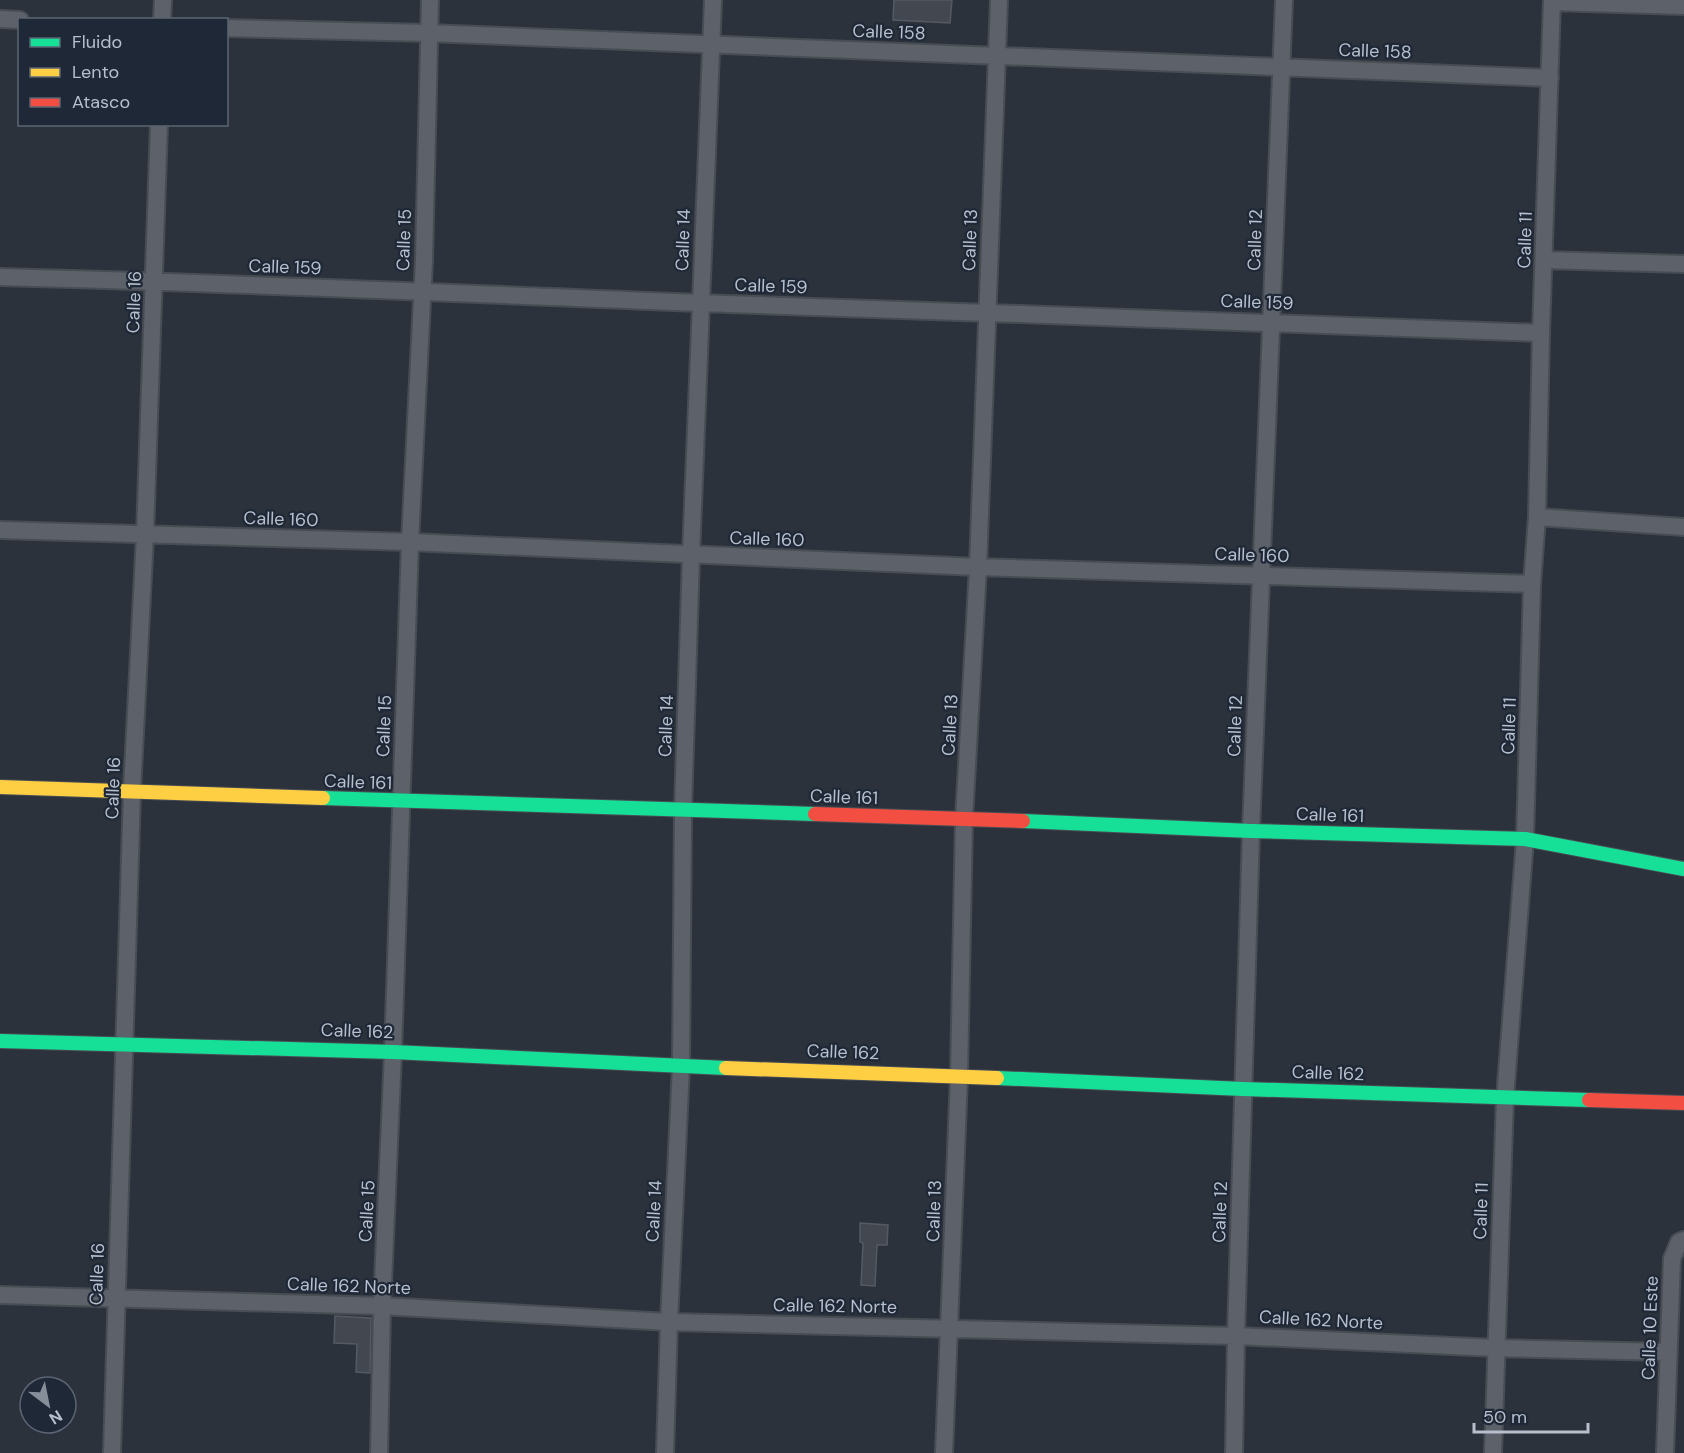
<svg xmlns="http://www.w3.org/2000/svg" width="1684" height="1453" font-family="'DM Sans',sans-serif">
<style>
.building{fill:#434850;stroke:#545a63;stroke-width:1.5}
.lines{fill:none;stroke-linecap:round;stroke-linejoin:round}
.street-casing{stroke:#484d54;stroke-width:20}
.fast-casing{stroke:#484d54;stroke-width:16}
.slow-casing{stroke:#484d54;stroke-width:16}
.jam-casing{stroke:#484d54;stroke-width:16}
.street{stroke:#5d6169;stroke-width:16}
.fast{stroke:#16e098;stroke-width:14}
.slow{stroke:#ffcf43;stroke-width:14}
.jam{stroke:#f24e42;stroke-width:14}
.labels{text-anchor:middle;stroke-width:4.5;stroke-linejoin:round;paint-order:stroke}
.street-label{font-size:18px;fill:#b7bfcc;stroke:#1f2837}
</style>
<rect width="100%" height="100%" fill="#2c323c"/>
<path class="building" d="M894,0H952L950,23L893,20Z
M860,1223L888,1225L887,1245H877L875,1286L861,1285L863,1243L860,1242Z
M335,1316L371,1318L370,1373L356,1372L357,1344L334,1343Z"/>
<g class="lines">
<g class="street-casing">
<path id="street" d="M1552,2L1684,6
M0,19L20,20
M162,20L163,0
M226,28L428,33L1550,78
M1544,260L1684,264
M0,277C243,283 485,295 728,304C999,314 1270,321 1541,333
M1537,517L1684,527
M0,530L410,542L978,567L1532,584
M0,1295L382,1306L669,1322L1236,1336L1496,1348L1668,1352
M112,1453L132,791L145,535L159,124
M379,1453L382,1306L393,1052L410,542L424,260L430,0
M665,1453L669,1322L681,1066L683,810L691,556L713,0
M944,1453L959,1076L964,819L978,567L999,0
M1234,1453L1236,1336L1251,831L1284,0
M1493,1453L1505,1098L1525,839L1532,584L1537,517L1541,333L1552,0
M1665,1453L1672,1259L1679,1242L1684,1240"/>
</g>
<g class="fast-casing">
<path id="fast" d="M323,798L815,814
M1023,821L1251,831L1525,839L1684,869
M0,1041L393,1052L726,1068
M997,1078L1243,1089L1589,1100"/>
</g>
<g class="slow-casing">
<path id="slow" d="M0,787L323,798
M726,1068L997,1078"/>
</g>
<g class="jam-casing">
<path id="jam" d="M815,814L1023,821
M1589,1100L1684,1103"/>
</g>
<use href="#street" class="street"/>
<use href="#fast" class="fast"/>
<use href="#slow" class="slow"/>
<use href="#jam" class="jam"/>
</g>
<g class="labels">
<g class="street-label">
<text transform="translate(889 32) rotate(2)" y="6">Calle 158</text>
<text transform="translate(1375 51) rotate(2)" y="6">Calle 158</text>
<text transform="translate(404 240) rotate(-88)" y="6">Calle 15</text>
<text transform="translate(683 240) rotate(-88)" y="6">Calle 14</text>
<text transform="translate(970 240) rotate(-88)" y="6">Calle 13</text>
<text transform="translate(1255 240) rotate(-88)" y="6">Calle 12</text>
<text transform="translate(1525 240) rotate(-88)" y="6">Calle 11</text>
<text transform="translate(285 267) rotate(2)" y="6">Calle 159</text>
<text transform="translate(771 286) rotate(2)" y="6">Calle 159</text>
<text transform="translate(134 302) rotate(-88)" y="6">Calle 16</text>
<text transform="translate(1257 302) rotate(2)" y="6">Calle 159</text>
<text transform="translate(281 519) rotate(2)" y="6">Calle 160</text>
<text transform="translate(767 539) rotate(2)" y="6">Calle 160</text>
<text transform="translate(1252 555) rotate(2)" y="6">Calle 160</text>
<text transform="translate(950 725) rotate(-87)" y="6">Calle 13</text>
<text transform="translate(384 726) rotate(-88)" y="6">Calle 15</text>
<text transform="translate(666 726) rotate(-88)" y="6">Calle 14</text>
<text transform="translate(1235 726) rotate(-88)" y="6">Calle 12</text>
<text transform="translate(1509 726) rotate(-88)" y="6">Calle 11</text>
<text transform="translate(358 782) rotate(2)" y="6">Calle 161</text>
<text transform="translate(113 788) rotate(-88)" y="6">Calle 16</text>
<text transform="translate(844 797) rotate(2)" y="6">Calle 161</text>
<text transform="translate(1330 815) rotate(2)" y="6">Calle 161</text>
<text transform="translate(357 1031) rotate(2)" y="6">Calle 162</text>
<text transform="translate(843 1052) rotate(2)" y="6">Calle 162</text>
<text transform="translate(1328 1073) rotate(2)" y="6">Calle 162</text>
<text transform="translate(367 1211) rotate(-87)" y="6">Calle 15</text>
<text transform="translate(654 1211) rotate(-87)" y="6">Calle 14</text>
<text transform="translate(934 1211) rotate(-88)" y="6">Calle 13</text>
<text transform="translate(1481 1211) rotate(-88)" y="6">Calle 11</text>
<text transform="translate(1220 1212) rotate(-88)" y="6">Calle 12</text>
<text transform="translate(97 1274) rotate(-88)" y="6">Calle 16</text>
<text transform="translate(349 1286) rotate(2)" y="6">Calle 162 Norte</text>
<text transform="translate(835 1306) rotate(1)" y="6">Calle 162 Norte</text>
<text transform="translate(1321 1320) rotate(3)" y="6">Calle 162 Norte</text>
<text transform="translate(1650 1328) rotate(-88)" y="6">Calle 10 Este</text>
</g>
</g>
<rect x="18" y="18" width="210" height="108" fill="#1f2837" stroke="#5c6473" stroke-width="1.5"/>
<rect x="30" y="38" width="30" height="9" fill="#16e098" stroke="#5c6473" stroke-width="1.5"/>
<text x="72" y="48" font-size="18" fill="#b7bfcc">Fluido</text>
<rect x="30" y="68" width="30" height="9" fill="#ffcf43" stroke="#5c6473" stroke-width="1.5"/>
<text x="72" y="78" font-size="18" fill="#b7bfcc">Lento</text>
<rect x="30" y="98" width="30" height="9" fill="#f24e42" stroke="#5c6473" stroke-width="1.5"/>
<text x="72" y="108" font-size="18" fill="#b7bfcc">Atasco</text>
<g transform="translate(48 1405) rotate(148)"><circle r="28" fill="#1f2837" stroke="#5c6473" stroke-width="1.5"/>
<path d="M0-4.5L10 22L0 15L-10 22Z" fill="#868e9a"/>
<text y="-9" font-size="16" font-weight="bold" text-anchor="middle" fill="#b7bfcc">N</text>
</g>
<path d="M1474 1423v9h114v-9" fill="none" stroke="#b7bfcc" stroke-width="3"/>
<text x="1483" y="1423" font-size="18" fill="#b7bfcc" stroke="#1f2837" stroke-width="4.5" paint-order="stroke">50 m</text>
</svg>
